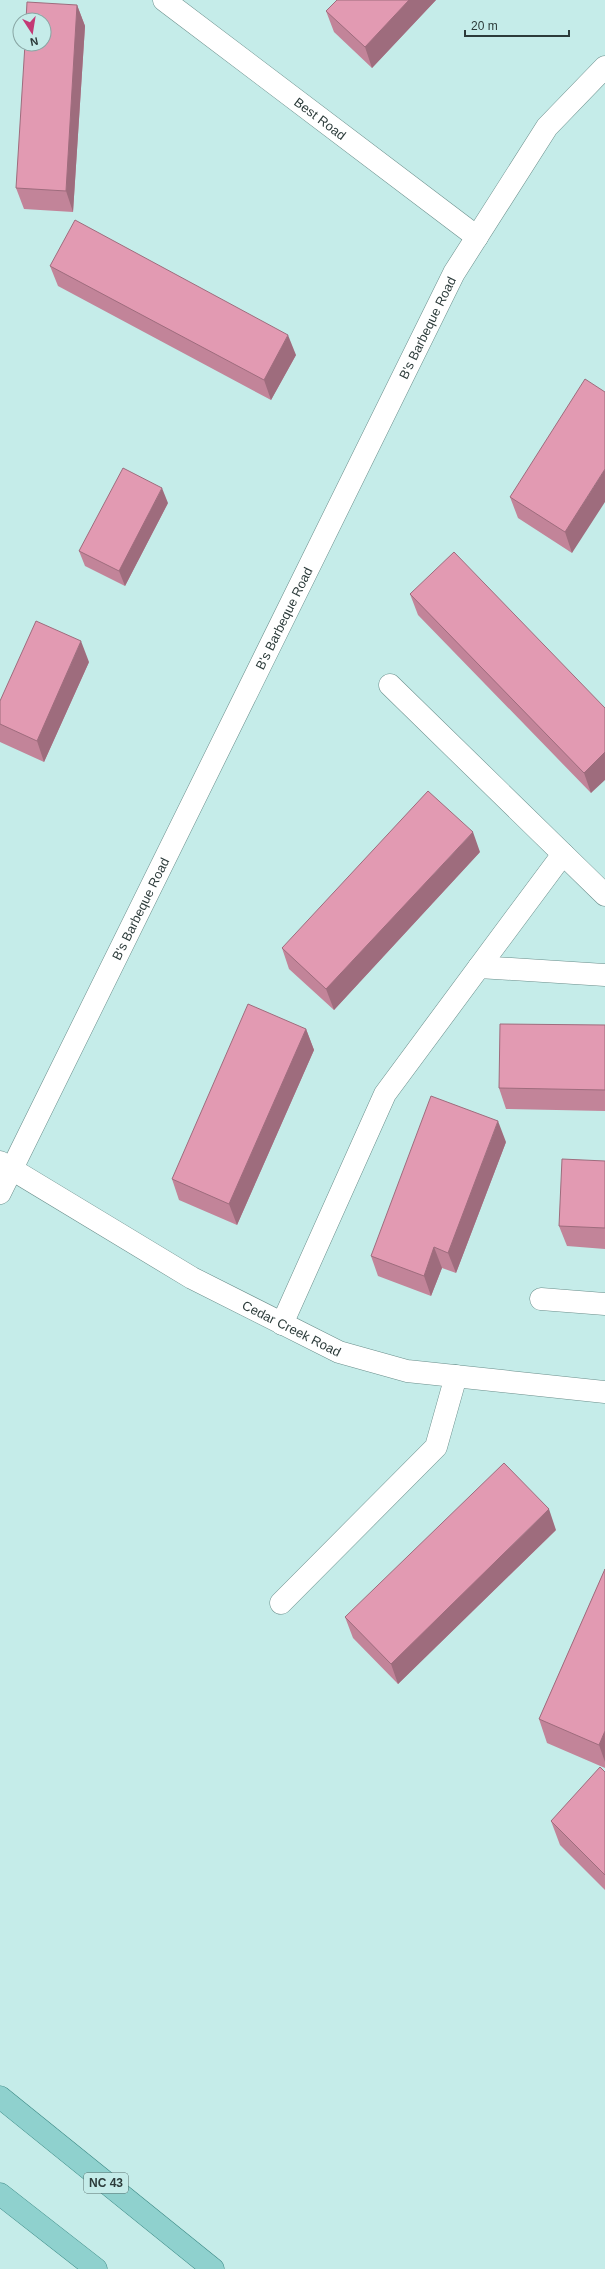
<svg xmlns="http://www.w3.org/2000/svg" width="605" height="2269" font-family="Arial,sans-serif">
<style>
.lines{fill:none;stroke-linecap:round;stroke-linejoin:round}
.minor-casing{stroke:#6a8e8b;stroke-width:23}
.major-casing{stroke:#3c8985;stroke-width:23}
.minor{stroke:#fff;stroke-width:22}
.major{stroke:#8fd1ce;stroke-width:22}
.wall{fill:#c28499}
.shaded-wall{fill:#9e6c7d}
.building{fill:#e29ab2;stroke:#9e6c7d}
.labels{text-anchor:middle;stroke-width:4;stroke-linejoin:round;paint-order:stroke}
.shield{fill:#c5ece9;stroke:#5a706e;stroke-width:1}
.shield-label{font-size:12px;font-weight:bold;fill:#2c3b3a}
.street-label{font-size:13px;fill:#2c3b3a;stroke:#c5ece9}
</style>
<rect width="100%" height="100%" fill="#c5ece9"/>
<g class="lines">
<g class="minor-casing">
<g id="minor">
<path id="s1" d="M164,0L477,237"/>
<path d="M390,685L605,895"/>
<path d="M479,967L563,854"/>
<path id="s2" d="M0,1162L192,1278L339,1352L407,1371L605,1392"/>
<path id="s3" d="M0,1193L454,273L547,127L605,67"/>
<path d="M541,1299L605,1304"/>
<path d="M282,1324L385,1094L479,967L605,975"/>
<path d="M281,1603L436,1447L456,1376"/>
</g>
</g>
<g class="major-casing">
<path id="major" d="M0,2097L213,2269
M0,2194L96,2269"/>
</g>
<use href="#minor" class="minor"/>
<use href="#major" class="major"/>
</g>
<path class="wall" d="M337,0H436L372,68L334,32L326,11Z
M77,5L85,26L73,212L24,209L16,188Z
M50,266L296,355L271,400L58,286Z
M605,392L572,553L518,518L510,497Z
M168,503L125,586L85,566L79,551Z
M410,594L605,708L591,793L418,615Z
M89,662L44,762L0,742V701Z
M480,852L334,1010L289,969L282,948Z
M605,1025V1111L506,1109L499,1088Z
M306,1029L314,1050L237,1225L179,1200L172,1179Z
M506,1142L456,1273L442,1268L431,1296L378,1276L371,1256Z
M605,1161V1249L567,1246L559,1226Z
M556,1530L398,1684L353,1638L345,1617Z
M605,1569V1768L547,1743L539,1719Z
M605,1772V1890L560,1845L551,1821Z"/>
<path class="shaded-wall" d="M409,0H436L372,68L365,47Z
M77,5L85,26L73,212L66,191Z
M288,335L296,355L271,400L264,380Z
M605,469V502L572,553L565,532Z
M162,488L168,503L125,586L119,571Z
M81,641L89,662L44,762L37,741Z
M605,752V780L591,793L584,773Z
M473,832L480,852L334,1010L326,989Z
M306,1029L314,1050L237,1225L229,1204Z
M498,1121L506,1142L456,1273L448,1253Z
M434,1247L442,1268L431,1296L424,1276Z
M549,1509L556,1530L398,1684L391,1664Z
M605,1731V1762L599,1745Z"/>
<path class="building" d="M337,0H409L365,47L326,11Z
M27,2L77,5L66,191L16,188L25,44H44V20H26Z
M75,220L288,335L264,380L50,266Z
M585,379L605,392V469L565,532L510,497Z
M123,468L162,488L119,571L79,551Z
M454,552L605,708V752L584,773L410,594Z
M36,621L81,641L37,741L0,724V701Z
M428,791L473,832L326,989L282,948Z
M248,1004L306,1029L229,1204L172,1179Z
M500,1024L605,1025V1090L499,1088Z
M431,1096L498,1121L448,1253L434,1247L424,1276L371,1256Z
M562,1159L605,1161V1228L559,1226Z
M504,1463L549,1509L391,1664L345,1617Z
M605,1569V1731L599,1745L539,1719Z
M600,1767L605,1772V1875L551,1821Z"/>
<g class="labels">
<rect class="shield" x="84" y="2173" width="44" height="20" rx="3"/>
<g class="shield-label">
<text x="106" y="2187">NC 43</text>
</g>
<g class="street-label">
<text dy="5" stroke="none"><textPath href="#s1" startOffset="196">Best Road</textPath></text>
<text dy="5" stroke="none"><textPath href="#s3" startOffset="965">B's Barbeque Road</textPath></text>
<text dy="5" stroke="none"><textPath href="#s3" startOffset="641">B's Barbeque Road</textPath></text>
<text dy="5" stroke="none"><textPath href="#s3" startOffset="317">B's Barbeque Road</textPath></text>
<text dy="5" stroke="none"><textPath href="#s2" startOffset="336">Cedar Creek Road</textPath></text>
</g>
</g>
<g transform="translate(32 32) rotate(168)"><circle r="19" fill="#c5ece9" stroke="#88a5a3"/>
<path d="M0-3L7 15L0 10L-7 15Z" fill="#c33a75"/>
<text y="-6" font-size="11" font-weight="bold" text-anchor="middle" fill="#2c3b3a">N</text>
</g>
<path d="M465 30v6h104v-6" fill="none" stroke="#2c3b3a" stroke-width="2"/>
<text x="471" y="30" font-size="12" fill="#2c3b3a" stroke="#c5ece9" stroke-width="3" paint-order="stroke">20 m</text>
</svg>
